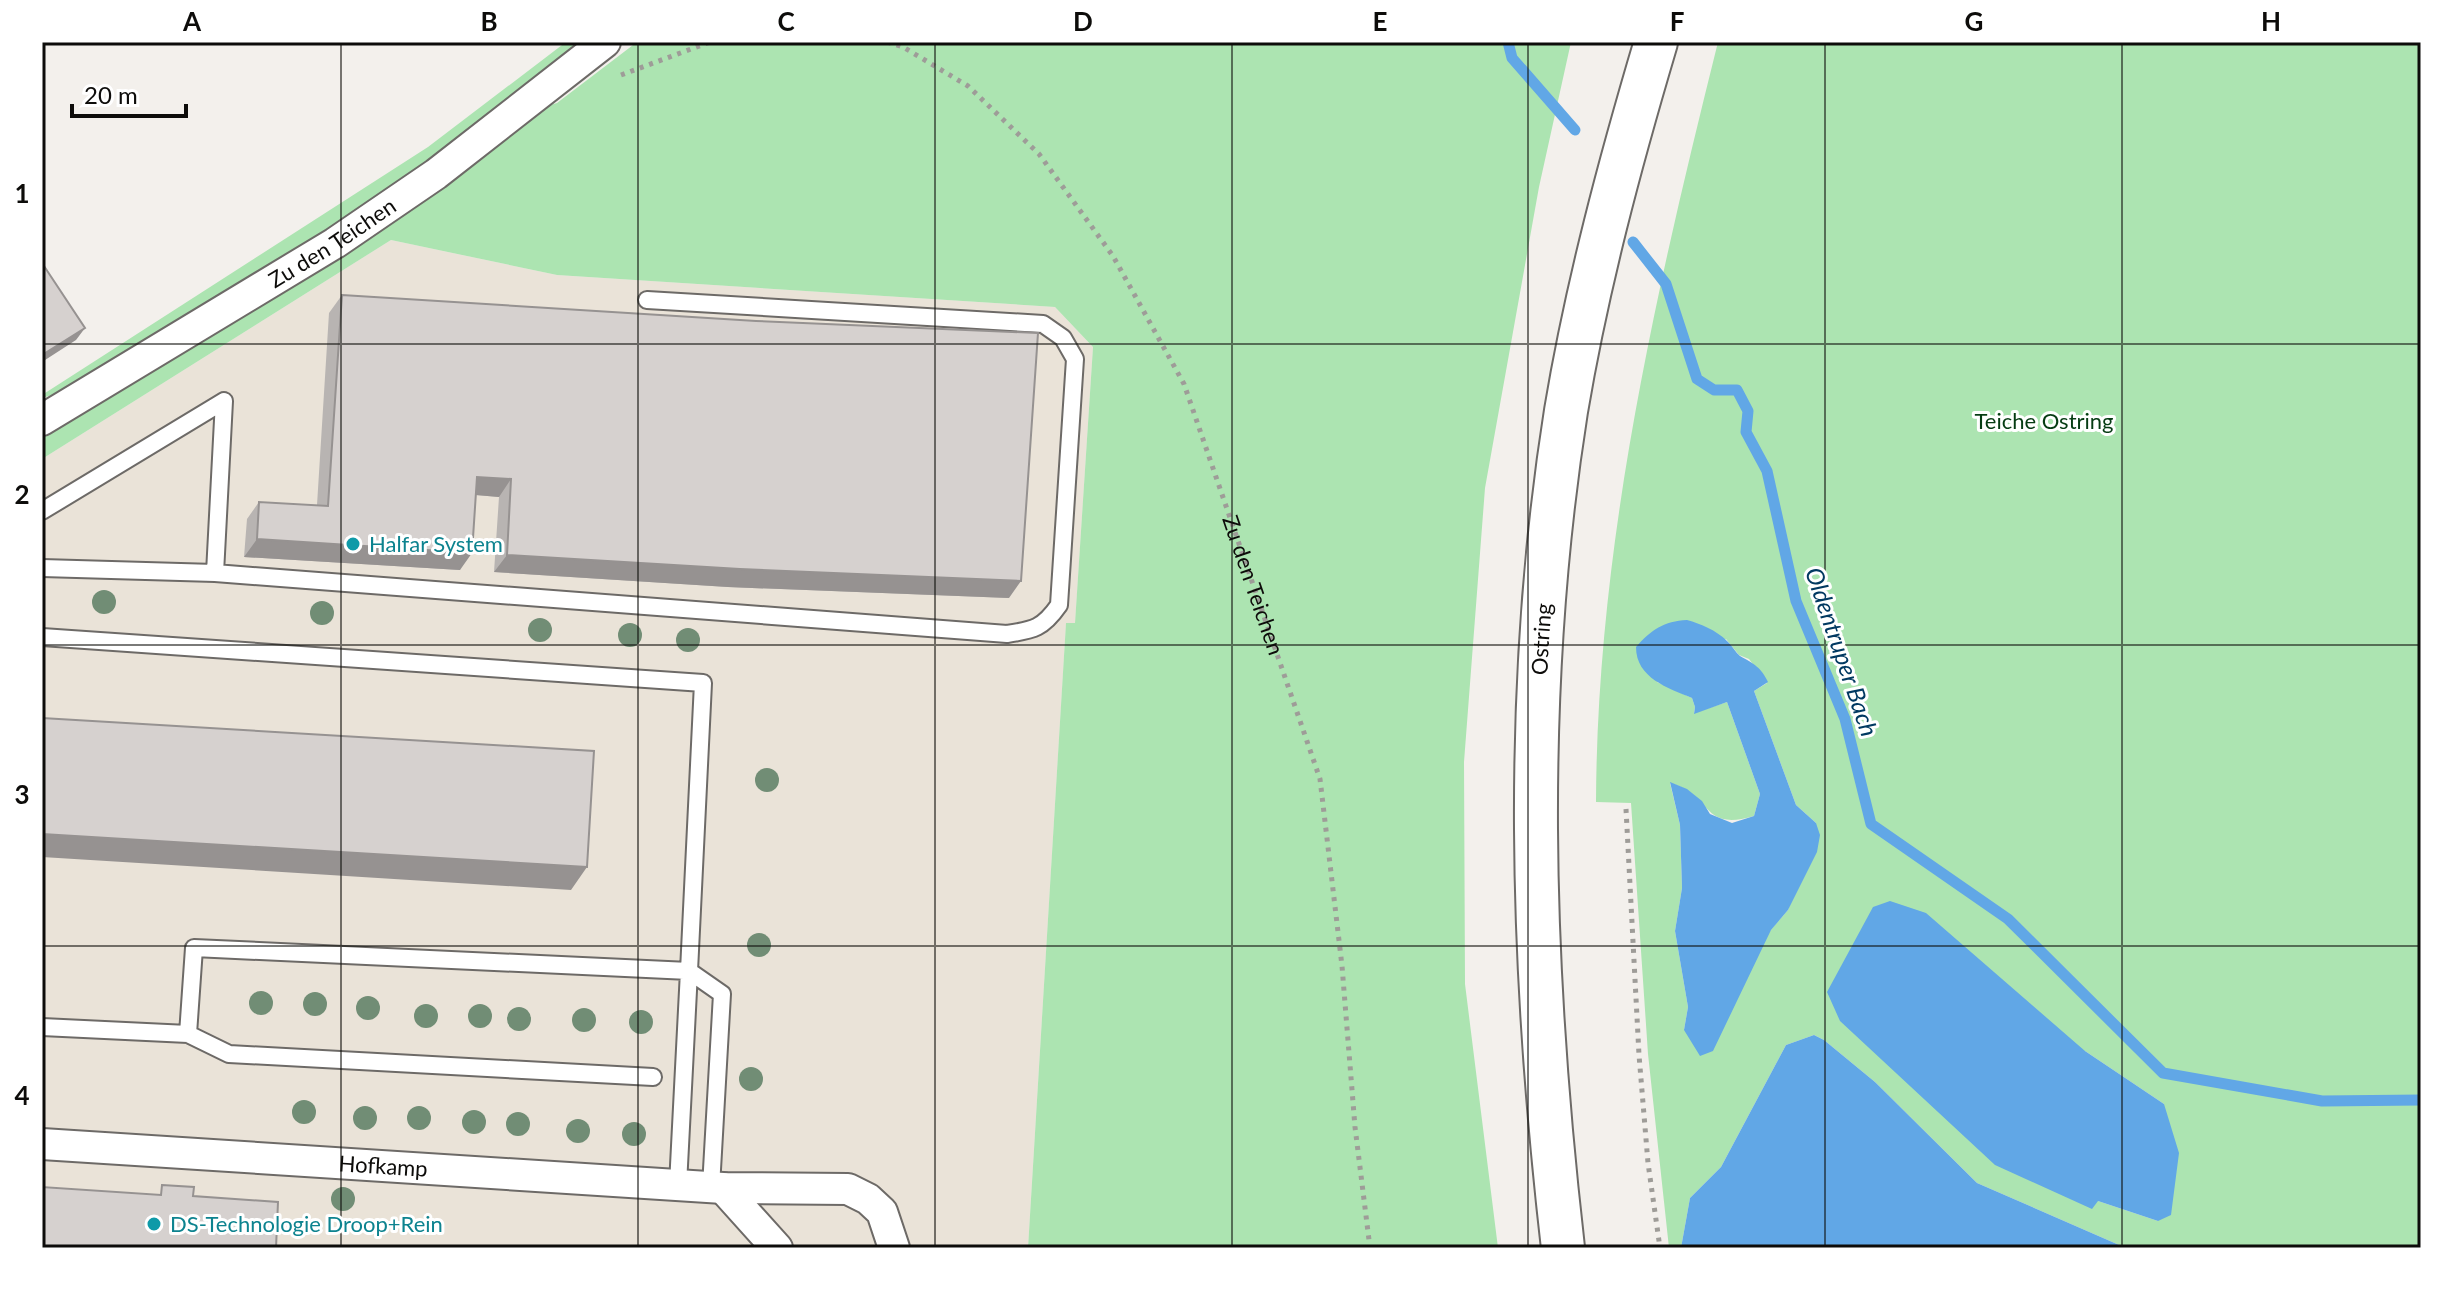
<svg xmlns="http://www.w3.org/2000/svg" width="2463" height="1290" font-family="Lato,sans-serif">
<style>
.built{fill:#eae3d8}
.green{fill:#ace4b1;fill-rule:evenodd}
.water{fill:#61a7e6}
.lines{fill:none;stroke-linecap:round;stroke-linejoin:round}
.stream{stroke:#61a7e6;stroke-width:11}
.lane-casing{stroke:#6d6a67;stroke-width:20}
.street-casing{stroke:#6d6a67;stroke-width:34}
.secondary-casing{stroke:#6d6a67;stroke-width:46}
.path{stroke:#9e9c98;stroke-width:5;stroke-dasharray:4 6;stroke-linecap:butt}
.lane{stroke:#fff;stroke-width:16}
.street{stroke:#fff;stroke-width:30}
.secondary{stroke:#fff;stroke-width:42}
.tree{fill:#718d75}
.wall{fill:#b8b4b2}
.shaded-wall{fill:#969291}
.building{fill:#d6d1cf;stroke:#969291;stroke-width:2}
.grid{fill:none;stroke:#0d0c0a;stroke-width:2;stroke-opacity:0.55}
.culture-dot{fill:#0f9aa8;stroke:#fff;stroke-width:3}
.labels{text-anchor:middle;stroke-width:6;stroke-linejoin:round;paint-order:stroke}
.street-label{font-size:22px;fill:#0d0c0a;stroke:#fff}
.park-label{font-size:22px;fill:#063c13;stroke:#fff}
.culture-label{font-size:22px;fill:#0d838f;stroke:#fff;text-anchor:start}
.water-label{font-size:24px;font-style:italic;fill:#013961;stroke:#fff}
.neatline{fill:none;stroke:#0d0c0a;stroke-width:3}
.grid-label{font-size:26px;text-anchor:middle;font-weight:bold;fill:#0d0c0a}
</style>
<rect width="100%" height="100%" fill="#f3f0ec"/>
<path class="built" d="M391,240L557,275L1055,307L1093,347L1075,624H1066L1028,1248H42V459Z"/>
<path class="green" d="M566,42H582L434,158L361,211L69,390L42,398V395L428,147Z
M637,42H1571L1539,187L1485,488L1464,762L1465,984L1498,1248H1028L1066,623H1075L1093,347L1055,307L557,275L391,240L42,459V434L530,111L557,103Z
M1718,42H2421V1248H2126L1977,1183L1875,1082L1824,1040L1814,1035L1786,1045L1721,1167L1690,1198L1681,1248H1669L1648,1054L1631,803L1596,802C1597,545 1656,291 1718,42ZM1726,639L1739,655L1749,659L1767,683L1754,691L1796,805L1816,823L1788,910L1684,1030L1688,1007L1675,931L1682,888L1680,825L1670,783C1713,794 1700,832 1754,816L1760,794L1727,702L1694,713L1695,707L1692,698L1657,682ZM2085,1051L2164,1104L2158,1221L2098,1201Z"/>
<path class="water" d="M1687,620C1701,624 1716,630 1727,641C1732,645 1735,652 1740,656C1754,664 1761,667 1768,682L1754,691L1796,805L1816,823L1820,835L1817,852L1788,910L1771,930L1713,1051L1700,1056L1684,1030L1688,1007L1675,931L1682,888L1680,825L1670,782L1687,789L1702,801L1710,814L1732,823L1754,816L1760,794L1727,702L1694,714L1695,707L1692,698C1668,688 1636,678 1636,647C1651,630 1664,621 1687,620Z
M1890,901L1926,913L2085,1051L2164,1104L2179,1153L2171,1215L2158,1221L2098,1201L2092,1209L1995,1165L1840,1021L1827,992L1873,907Z
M1814,1035L1824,1040L1875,1082L1977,1183L2126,1248H1681L1690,1198L1721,1167L1786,1045Z"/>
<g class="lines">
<path class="stream" d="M1508,42L1512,58L1575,130
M1633,242L1666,284L1697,379L1714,390H1737L1748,411L1746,432L1767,471L1796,601L1845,719L1871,824L2008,919L2163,1073L2322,1101L2421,1100"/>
<g class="lane-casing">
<path id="lane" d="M42,511L224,401L215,573L42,568
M215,573L1007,634C1034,630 1043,628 1059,605L1075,359L1063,338L1043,324L647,300
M42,637L703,683L689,971L722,994L711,1187
M42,1027L188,1034L194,948L689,971L678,1185
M188,1034L229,1054L653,1077"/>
</g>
<g class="street-casing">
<g id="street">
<path id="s2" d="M42,420L335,243L436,174L605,42"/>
<path id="s3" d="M42,1144L723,1188L848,1189L868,1199L882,1212L894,1248"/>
<path d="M723,1188L777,1248"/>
</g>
</g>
<g class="secondary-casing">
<g id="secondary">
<path id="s4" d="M1563,1248C1531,970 1522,688 1566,411C1587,286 1620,163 1656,42"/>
</g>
</g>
<g class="path">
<path id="s1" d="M887,42L903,47L968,86L1039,154L1113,256L1184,384L1320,779L1342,966L1355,1127L1370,1248"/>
<path d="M621,75L710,42"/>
<path d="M1626,809L1639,1055L1648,1163L1660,1248"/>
</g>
<use href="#lane" class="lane"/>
<use href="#street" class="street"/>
<use href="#secondary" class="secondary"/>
</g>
<g class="tree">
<circle cx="104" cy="602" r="12"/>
<circle cx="322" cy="613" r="12"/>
<circle cx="540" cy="630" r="12"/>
<circle cx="630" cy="635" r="12"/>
<circle cx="688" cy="640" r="12"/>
<circle cx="767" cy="780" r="12"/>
<circle cx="759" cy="945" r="12"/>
<circle cx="261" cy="1003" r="12"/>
<circle cx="315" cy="1004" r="12"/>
<circle cx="368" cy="1008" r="12"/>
<circle cx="426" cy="1016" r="12"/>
<circle cx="480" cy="1016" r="12"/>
<circle cx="519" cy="1019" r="12"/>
<circle cx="584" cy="1020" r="12"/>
<circle cx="641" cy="1022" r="12"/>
<circle cx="751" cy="1079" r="12"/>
<circle cx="304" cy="1112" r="12"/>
<circle cx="365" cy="1118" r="12"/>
<circle cx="419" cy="1118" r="12"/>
<circle cx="474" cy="1122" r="12"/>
<circle cx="518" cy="1124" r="12"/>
<circle cx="578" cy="1131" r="12"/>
<circle cx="634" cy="1134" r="12"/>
<circle cx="343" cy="1199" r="12"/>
</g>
<path class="wall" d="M342,295L1009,598L728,587L494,572L499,497L476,495L460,570L244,557L247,519L259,502L317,505L329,313Z"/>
<path class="shaded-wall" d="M85,328L76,340L42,362V355Z
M477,477L511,479L499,497L464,494Z
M257,539L472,553L460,570L244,557Z
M507,555L1021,581L1009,598L728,587L494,572Z
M42,834L587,867L571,890L42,857Z"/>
<path class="building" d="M42,263L85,328L42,355Z
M342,295L756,321L1038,333L1021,581L740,569L507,555L511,479L477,477L472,553L257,539L259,502L328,506Z
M42,718L594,751L587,867L42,834Z
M162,1185L194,1187L193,1196L278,1202L276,1248H42V1187L161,1195Z"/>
<path class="grid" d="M341,42V1248M638,42V1248M935,42V1248M1232,42V1248M1528,42V1248M1825,42V1248M2122,42V1248M42,344H2421M42,645H2421M42,946H2421"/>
<g class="culture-dot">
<circle cx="353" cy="544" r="8"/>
<circle cx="154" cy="1224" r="8"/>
</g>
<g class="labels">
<g class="street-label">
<text dy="8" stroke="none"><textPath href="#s2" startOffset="340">Zu den Teichen</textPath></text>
<text dy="8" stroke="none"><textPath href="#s1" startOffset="676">Zu den Teichen</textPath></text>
<text dy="8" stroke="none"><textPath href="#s4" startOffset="610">Ostring</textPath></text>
<text dy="8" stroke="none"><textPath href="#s3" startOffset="342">Hofkamp</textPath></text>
</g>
<g class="park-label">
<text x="2044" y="429">Teiche Ostring</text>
</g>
<g class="culture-label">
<text x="369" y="552">Halfar System</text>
<text x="170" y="1232">DS-Technologie Droop+Rein</text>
</g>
<g class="water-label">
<text transform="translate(1841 652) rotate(71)" y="8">Oldentruper Bach</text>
</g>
</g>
<rect width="2463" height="1290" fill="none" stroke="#ffffff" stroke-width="88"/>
<path d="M72 104v12h114v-12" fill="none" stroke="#0d0c0a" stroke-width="4"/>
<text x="84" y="104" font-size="24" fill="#0d0c0a" stroke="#ffffff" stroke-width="6" paint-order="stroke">20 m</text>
<rect x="44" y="44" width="2375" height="1202" class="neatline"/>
<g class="grid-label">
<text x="192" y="31">A</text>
<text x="489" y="31">B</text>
<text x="786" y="31">C</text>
<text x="1083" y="31">D</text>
<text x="1380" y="31">E</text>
<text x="1677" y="31">F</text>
<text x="1974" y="31">G</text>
<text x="2271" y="31">H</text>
<text x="22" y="203">1</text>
<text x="22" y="504">2</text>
<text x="22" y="804">3</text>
<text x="22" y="1105">4</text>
</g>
</svg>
